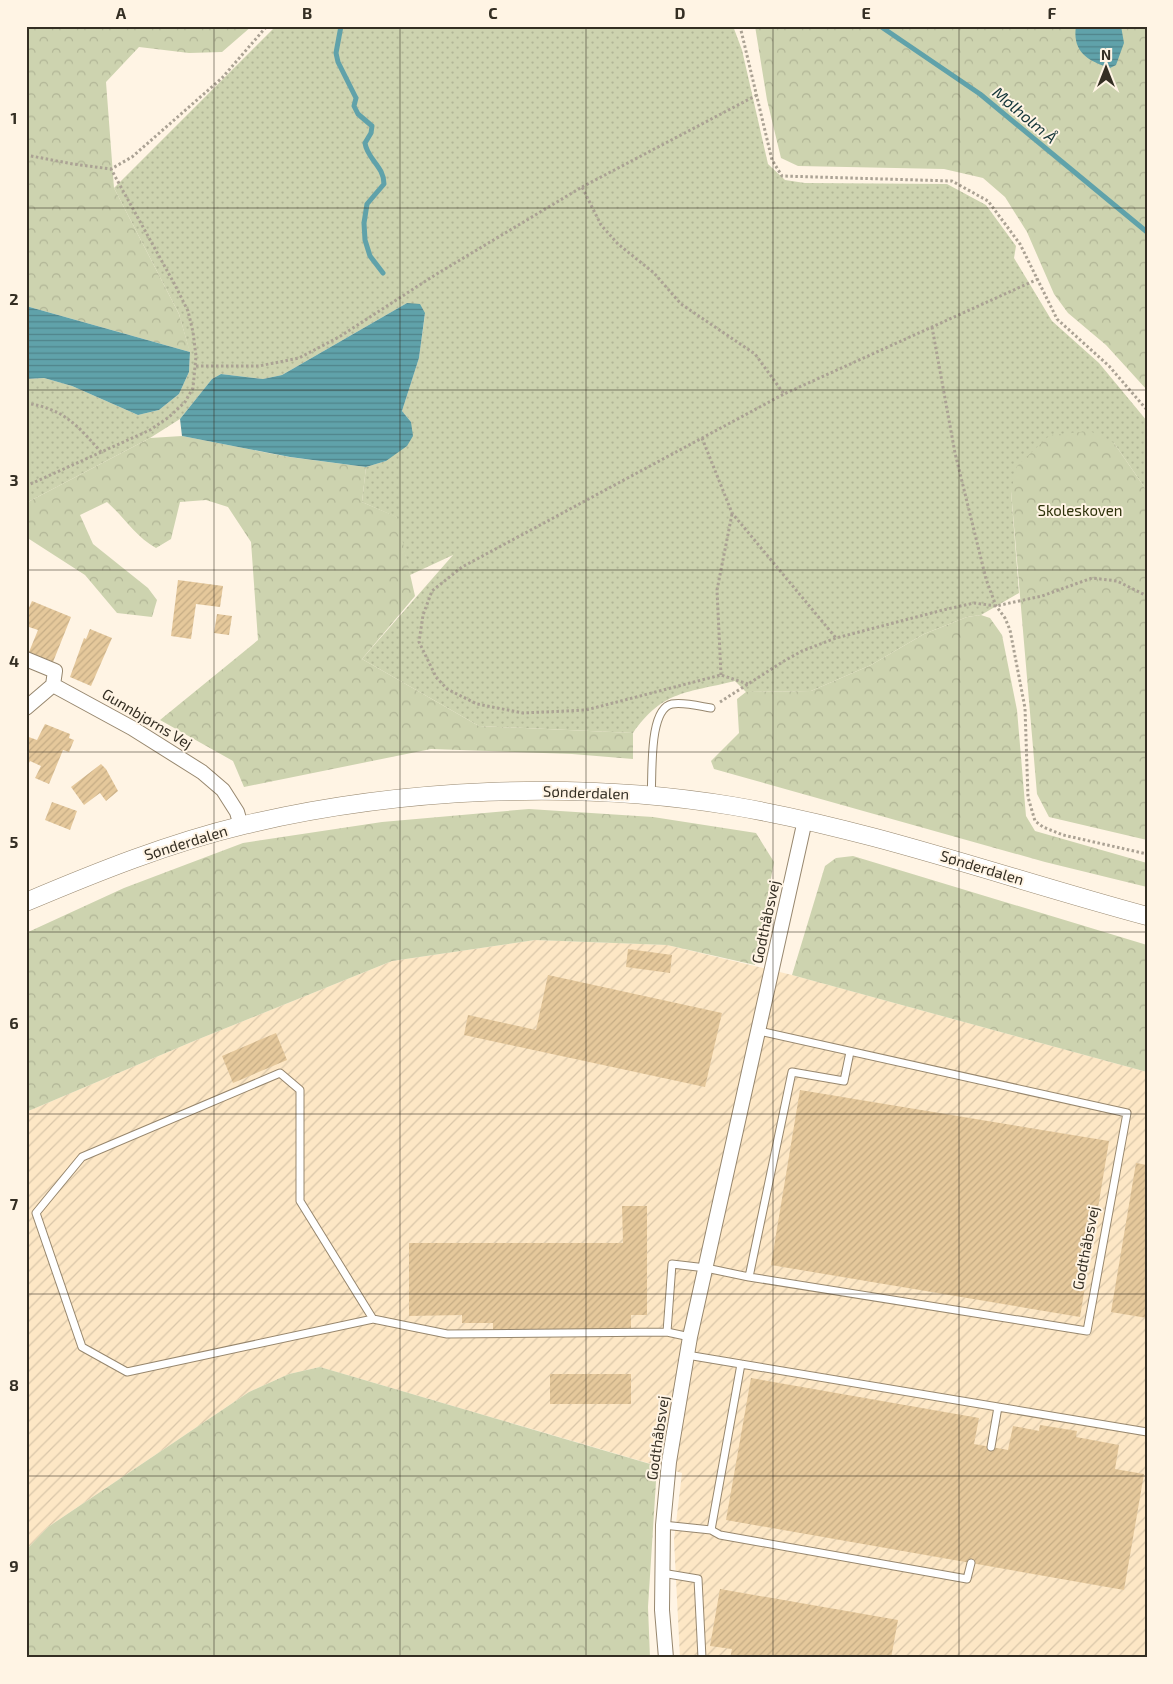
<svg xmlns="http://www.w3.org/2000/svg" width="1173" height="1684" font-family="'Exo 2',sans-serif">
<style>
.industrial{fill:url(#industrial-furrows)}
.grass{fill:url(#grass-dots)}
.forest{fill:url(#forest-crowns)}
.water{fill:url(#water-rules)}
.lines{fill:none;stroke-linecap:round;stroke-linejoin:round}
.stream{stroke:#60a2aa;stroke-width:5}
.building{fill:url(#building-hatch)}
.service-casing{stroke:#97876e;stroke-width:9}
.minor-casing{stroke:#97876e;stroke-width:16}
.tertiary-casing{stroke:#97876e;stroke-width:19}
.path{stroke:#aba294;stroke-width:3;stroke-dasharray:2.5 2.5;stroke-linecap:butt}
.service{stroke:#fff;stroke-width:7}
.minor{stroke:#fff;stroke-width:14}
.tertiary{stroke:#fff;stroke-width:18}
.grid{fill:none;stroke:#342e23;stroke-width:1;stroke-opacity:0.55}
.labels{text-anchor:middle;stroke-width:4;stroke-linejoin:round;paint-order:stroke}
.park-label{font-size:15px;fill:#2d3109;stroke:#fff4e4}
.street-label{font-size:15px;fill:#342e23;stroke:#fff4e4}
.water-label{font-size:16px;font-style:italic;fill:#15363a;stroke:#fff4e4}
.neatline{fill:none;stroke:#342e23;stroke-width:2}
.grid-label{font-size:16px;text-anchor:middle;font-weight:bold;fill:#342e23}
</style>
<defs>
<pattern id="industrial-furrows" width="10" height="10" patternUnits="userSpaceOnUse" patternTransform="scale(1.25)"><rect width="10" height="10" fill="#fde7c5"/><path d="M-1 1l2-2M0 10L10 0M9 11l2-2" fill="none" stroke="#d9c6a9"/></pattern>
<pattern id="grass-dots" width="8" height="8" patternUnits="userSpaceOnUse" patternTransform="scale(1.25)"><rect width="8" height="8" fill="#cdd3af"/><path d="M2 2h.1M6 6h.1" fill="none" stroke="#b1b596" stroke-width="1.8" stroke-linecap="round"/></pattern>
<pattern id="forest-crowns" width="20" height="18" patternUnits="userSpaceOnUse" patternTransform="scale(1.25)"><rect width="20" height="18" fill="#cdd3af"/><path d="M2 6a3 3 0 1 1 6 0M12 15a3 3 0 1 1 6 0" fill="none" stroke="#b1b596"/></pattern>
<pattern id="water-rules" width="6" height="5" patternUnits="userSpaceOnUse" patternTransform="scale(1.25)"><rect width="6" height="5" fill="#60a2aa"/><path d="M0 2.5h6" fill="none" stroke="#50848a"/></pattern>
<pattern id="building-hatch" width="6" height="6" patternUnits="userSpaceOnUse" patternTransform="scale(1.25)"><rect width="6" height="6" fill="#e5c89b"/><path d="M-1 1l2-2M0 6l6-6M5 7l2-2" fill="none" stroke="#c5ac85"/></pattern>
</defs>
<rect width="100%" height="100%" fill="#fff4e4"/>
<path class="industrial" d="M535,940L667,945L792,975L1147,1072V1658H680L674,1540L682,1473L320,1367L289,1374L249,1392L48,1527L26,1550V1112L194,1041L392,961Z"/>
<path class="grass" d="M276,26H733L742,50L768,164L785,180L805,183L947,184L986,205L1016,246L1014,258L1052,321L1099,363L1147,421V491L1114,443L1011,491L1019,593L981,615L967,617L924,634L871,665L811,691L746,692L735,681C687,693 663,690 633,733L479,726L362,659L453,555L410,575L396,517L362,502L366,467L386,461L411,422L402,411L419,358L425,314L407,303L282,375L263,379L221,374L212,379L180,419L150,438L26,503V379L44,378L72,386L138,415L159,410L179,394L189,372L190,353L179,314L114,188Z"/>
<path class="forest" d="M26,26H252L222,52L189,53L139,47L106,82L114,188L179,314L190,352L26,306Z
M755,26H1147V390L1106,345L1068,313L1054,294L1027,232L1005,197L983,178L944,169L798,166L781,158L767,100Z
M1090,431L1114,443L1147,491V840L1049,817L1037,794L1011,491L1017,466L1050,435Z
M182,436L289,457L366,467L362,502L397,517L415,596L362,659L479,726L633,733V759L572,754L431,749L244,787L233,761L160,720L258,640L251,542L228,507L206,500L180,502L171,539L156,548C136,537 124,517 107,502L80,515L93,544L148,588L157,600L152,617L117,613L85,575L26,537V503L150,438Z
M981,615L990,618L1002,635L1017,710L1026,816L1035,831L1147,863V887L1045,862L714,769L711,761L739,733L737,699L746,692L811,691L871,665L924,634L967,617Z
M529,809L653,817L756,833L774,862L755,965L667,945L535,940L392,961L194,1041L26,1112V933L124,888L243,843L382,822Z
M853,856L1147,945V1072L792,975L825,866L836,858Z
M320,1367L657,1466L648,1607L650,1658H26V1550L48,1527L249,1392L289,1374Z"/>
<path class="water" d="M1076,26H1121L1124,43L1116,65L1110,68C1088,61 1072,52 1076,26Z
M407,303L420,304L425,313L419,358L402,411L411,422L413,436L407,446L386,461L366,467L290,457L182,436L180,419L212,379L221,374L263,379L282,375Z
M26,306L190,352L189,372L179,394L159,410L138,415L72,386L44,378L26,379Z"/>
<g class="lines">
<path class="stream" d="M341,26L336,53L338,62L356,98L354,106L358,114L372,126L371,133L365,143C367,159 384,166 384,184L367,204L364,223L365,240L370,256L383,273
M880,26L980,94L1147,232"/>
</g>
<path class="building" d="M178,580L223,586L220,607L196,604L191,639L171,636Z
M32,601L71,617L53,662L29,652L38,630L26,626V614Z
M217,614L232,616L229,635L214,633Z
M90,629L112,638L91,686L70,677L84,638L86,639Z
M45,724L70,734L69,738L74,740L69,752L63,750L49,784L35,778L41,766L30,761L26,769V736L37,740Z
M101,764L106,769L118,791L106,801L100,793L84,805L71,787Z
M52,802L77,811L70,830L45,820Z
M628,949L672,955L670,973L626,967Z
M548,975L722,1013L705,1087L464,1035L468,1015L536,1030Z
M276,1033L287,1060L233,1083L222,1056Z
M800,1090L1109,1141L1080,1317L771,1265Z
M1136,1163L1147,1165V1318L1111,1312Z
M622,1206H647V1315H631V1329L493,1330V1323H462V1315L409,1316V1243H623Z
M550,1374H631V1404H550Z
M751,1378L979,1418L974,1444L1008,1450L1013,1426L1039,1431L1040,1425L1077,1431L1076,1437L1119,1445L1115,1469L1144,1474L1124,1590L726,1520Z
M720,1589L898,1620L891,1658H730L732,1649L710,1646Z"/>
<g class="lines">
<g class="service-casing">
<path id="service" d="M651,795C653,775 648,709 672,704C684,702 699,706 711,708
M749,1277L792,1072L844,1081L850,1052
M373,1319L300,1201V1090L280,1073L82,1157L36,1213L82,1347L127,1372L373,1319L447,1334L667,1332L690,1337
M667,1332L672,1264L706,1268L749,1277L1087,1331L1127,1113L759,1031
M687,1355L1147,1432
M741,1364L711,1530L720,1535L967,1579L971,1563
M991,1447L998,1407
M663,1525L711,1530
M662,1573L698,1579L702,1658"/>
</g>
<g class="minor-casing">
<path id="minor" d="M26,659L55,671L53,685
M53,685L132,728L202,772L223,790L237,812L241,826
M26,708L53,685
M666,1658L662,1610L663,1525L669,1462L690,1337L805,820"/>
</g>
<g class="tertiary-casing">
<path id="tertiary" d="M26,902C97,872 169,843 244,825C399,788 576,780 733,806C874,830 1009,879 1147,916"/>
</g>
<path class="path" d="M740,26L772,160L782,176L952,181L988,201L1020,244L1057,319L1109,366L1147,410
M26,155L73,164L111,169L132,157L222,78L267,26
M582,187L757,95
M932,327L955,453L986,579L996,606L1005,618L1010,630L1025,708L1028,797L1035,821L1043,827L1063,835L1147,854
M196,366H259L299,358L339,337L435,275L582,187L601,225L618,244L654,273L681,304L755,354L784,394L1038,279
M26,403C64,409 77,425 101,452
M702,438L732,513L836,638
M26,486L150,430L169,417L185,402L193,388L196,356L193,332L188,311L175,285L111,169
M721,675L717,590L732,514
M748,684L721,675L586,710L523,713L477,704L447,689L436,677L419,642L423,615L432,591L462,567L784,394
M720,702L784,661L802,651L836,638L943,610L974,603L996,606L1042,596L1092,578L1117,581L1147,596"/>
<use href="#service" class="service"/>
<use href="#minor" class="minor"/>
<use href="#tertiary" class="tertiary"/>
</g>
<path class="grid" d="M214,26V1658M400,26V1658M586,26V1658M773,26V1658M959,26V1658M26,208H1147M26,390H1147M26,570H1147M26,752H1147M26,932H1147M26,1114H1147M26,1294H1147M26,1476H1147"/>
<g class="labels">
<g class="park-label">
<text x="1080" y="516">Skoleskoven</text>
</g>
<g class="street-label">
<text transform="translate(147 719) rotate(31)" y="5">Gunnbjørns Vej</text>
<text transform="translate(586 793) rotate(2)" y="5">Sønderdalen</text>
<text transform="translate(186 843) rotate(-17)" y="5">Sønderdalen</text>
<text transform="translate(982 868) rotate(17)" y="5">Sønderdalen</text>
<text transform="translate(766 922) rotate(-78)" y="5">Godthåbsvej</text>
<text transform="translate(1086 1248) rotate(-79)" y="5">Godthåbsvej</text>
<text transform="translate(658 1438) rotate(-82)" y="5">Godthåbsvej</text>
</g>
<g class="water-label">
<text transform="translate(1025 115) rotate(40)" y="6">Mølholm Å</text>
</g>
</g>
<rect width="1173" height="1684" fill="none" stroke="#fff4e4" stroke-width="55"/>
<g transform="translate(1106 68)" stroke="#fff4e4" stroke-width="4" paint-order="stroke">
<path d="M0-4L9 19L0 12L-9 19Z" fill="#342e23"/>
<text y="-8" font-size="14" font-weight="bold" text-anchor="middle" fill="#342e23">N</text>
</g>
<rect x="28" y="28" width="1118" height="1628" class="neatline"/>
<g class="grid-label">
<text x="121" y="19">A</text>
<text x="307" y="19">B</text>
<text x="493" y="19">C</text>
<text x="680" y="19">D</text>
<text x="866" y="19">E</text>
<text x="1052" y="19">F</text>
<text x="14" y="124">1</text>
<text x="14" y="305">2</text>
<text x="14" y="486">3</text>
<text x="14" y="667">4</text>
<text x="14" y="848">5</text>
<text x="14" y="1029">6</text>
<text x="14" y="1210">7</text>
<text x="14" y="1391">8</text>
<text x="14" y="1572">9</text>
</g>
</svg>
